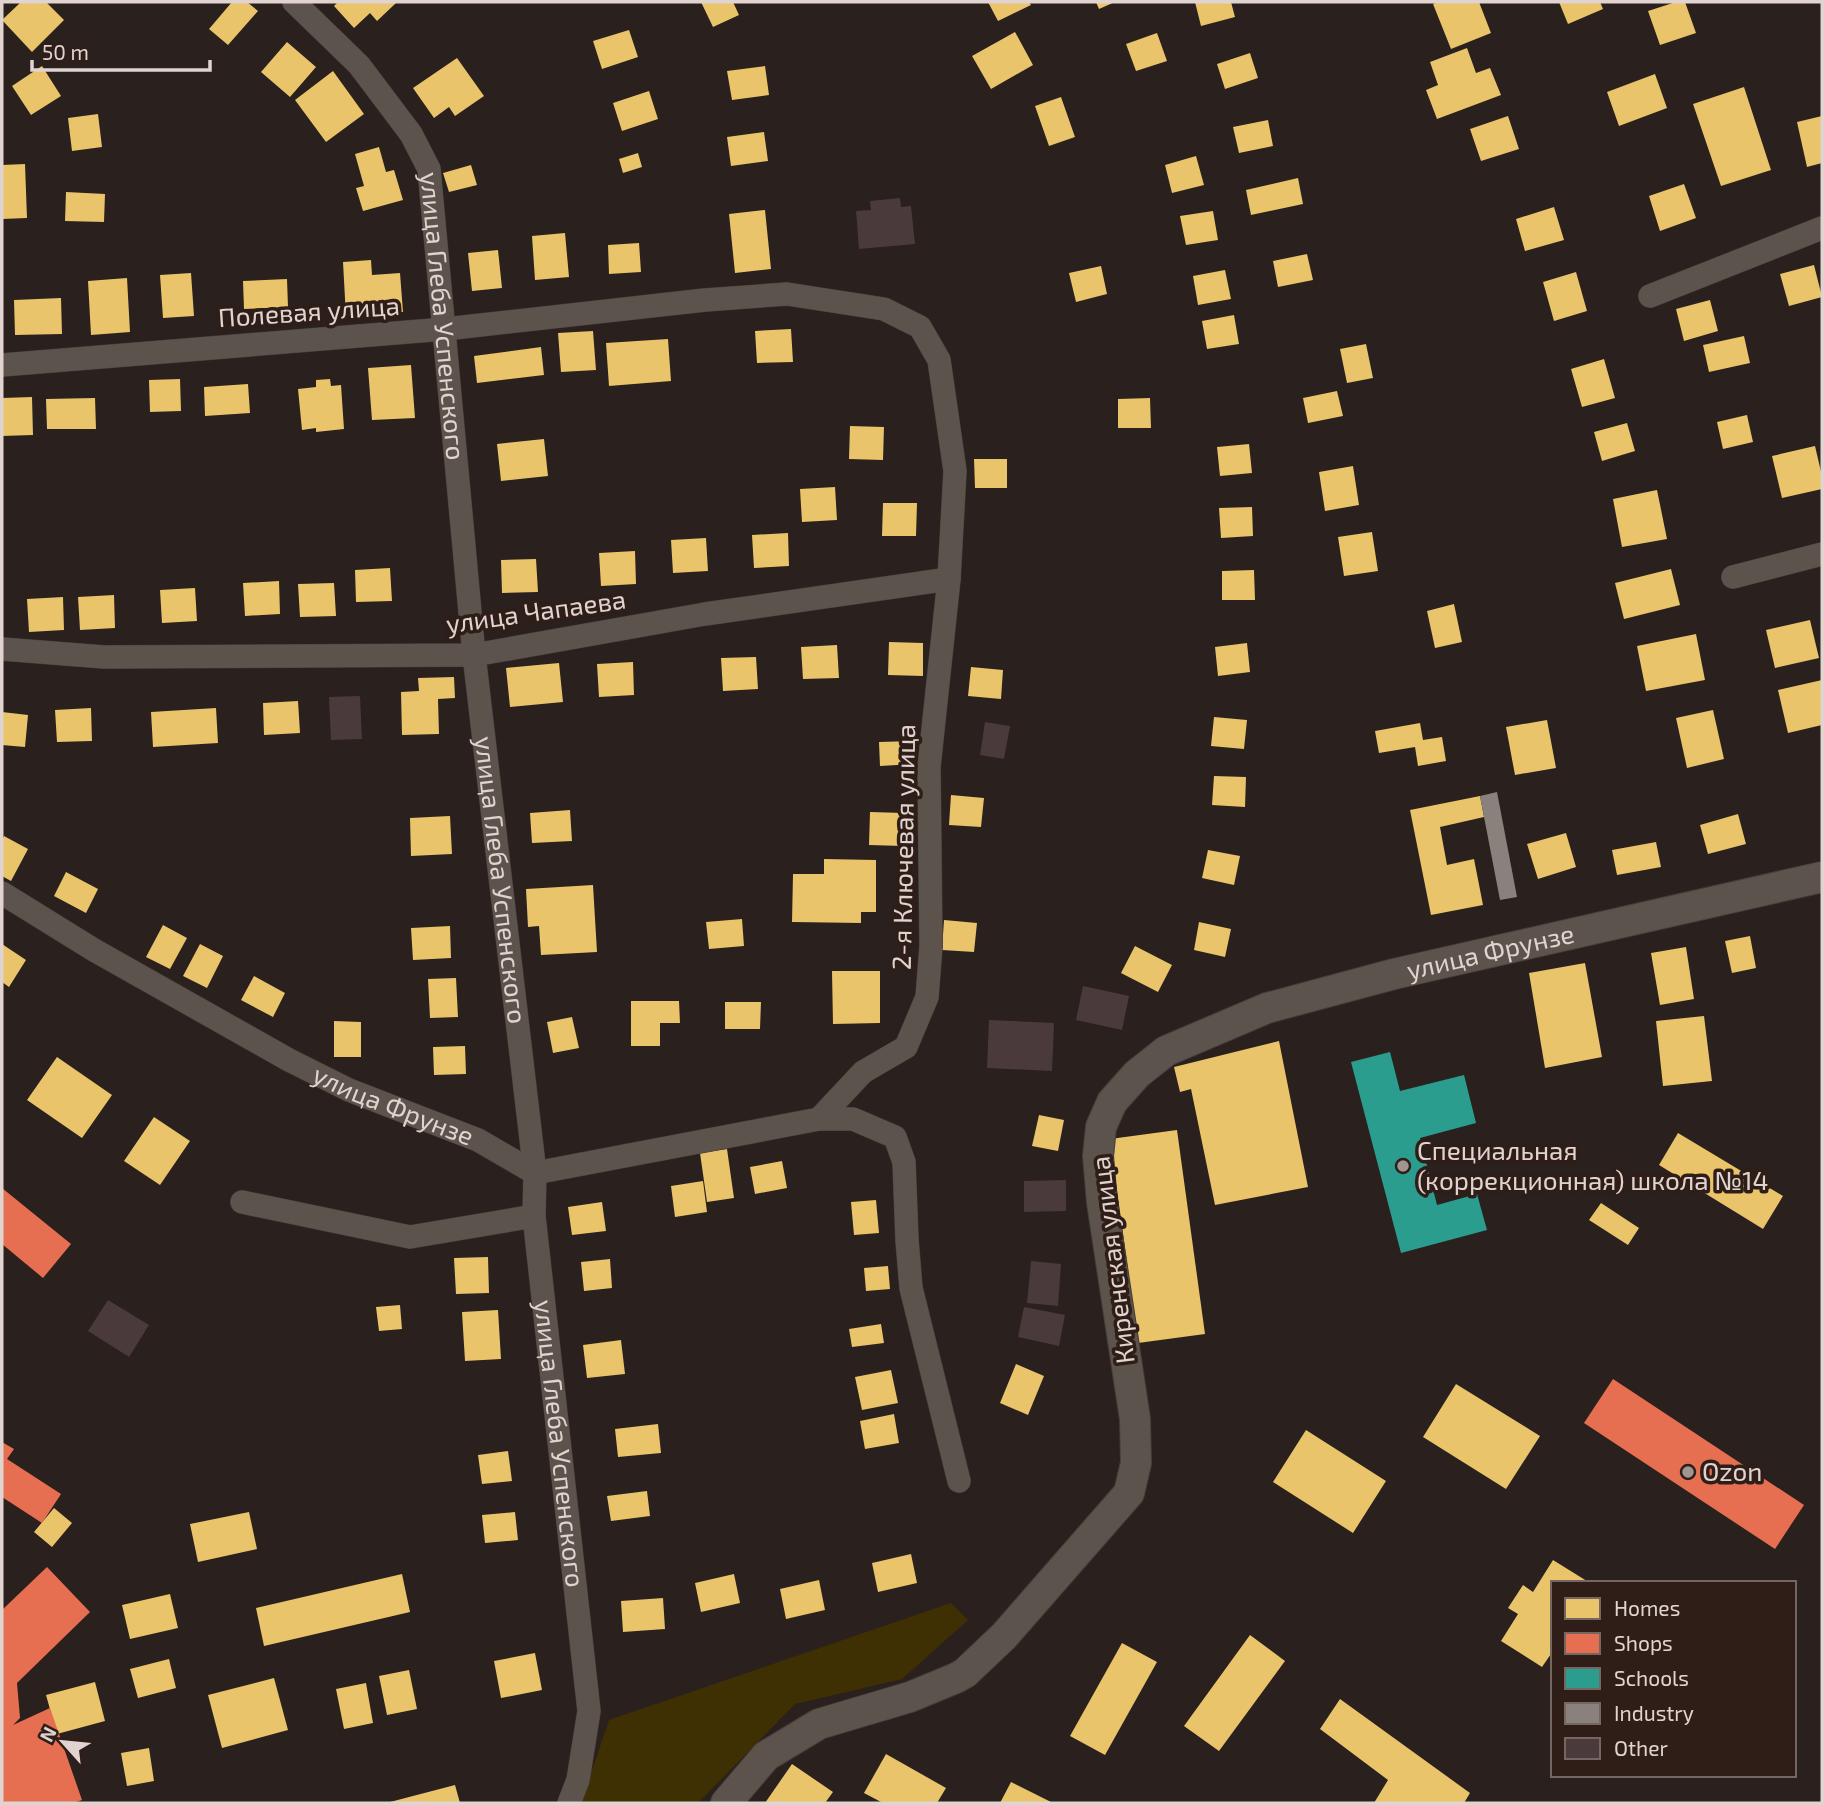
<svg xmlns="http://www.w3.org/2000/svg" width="1824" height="1805" font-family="'Exo 2',sans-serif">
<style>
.green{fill:#3f3004}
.homes{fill:#e9c46a}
.shops{fill:#e76f51}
.schools{fill:#2a9d8f}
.industry{fill:#8a817c}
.building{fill:#4b3a3c}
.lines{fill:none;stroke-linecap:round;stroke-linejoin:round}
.minor-casing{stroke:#463e3a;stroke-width:24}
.tertiary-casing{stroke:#463e3a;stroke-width:32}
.minor{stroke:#5c534d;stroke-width:23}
.tertiary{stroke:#5c534d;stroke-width:30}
.poi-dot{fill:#a19591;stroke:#2f1d18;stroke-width:2.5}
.labels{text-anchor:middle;stroke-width:7;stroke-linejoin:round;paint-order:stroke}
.street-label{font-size:26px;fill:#e1d4d0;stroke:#2f1d18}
.poi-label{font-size:26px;fill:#e1d4d0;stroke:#2f1d18;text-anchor:start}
</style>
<rect width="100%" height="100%" fill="#2a201d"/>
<path class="green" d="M951,1603L968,1620L902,1679L795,1704L698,1803H581L609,1720Z"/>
<path class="homes" d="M21,2H46L64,20L32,52L2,20Z
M232,2H247L258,11L228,45L209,29Z
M338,2H395L396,3L377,21L370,13L354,28L334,6Z
M701,2H733L739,15L713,27Z
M988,2H1029L1031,5L998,21Z
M1096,2H1115L1099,9Z
M1195,2H1231L1235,17L1201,26Z
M1438,2H1479L1491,33L1451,49L1433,4Z
M1559,2H1600L1603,9L1568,24Z
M1676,2H1685L1696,33L1660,45L1648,11Z
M629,30L638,57L602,69L593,41Z
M1015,32L1033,65L991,89L972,56Z
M1157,33L1167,61L1136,71L1126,44Z
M287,42L316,67L290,97L261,72Z
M1467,48L1476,73L1490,68L1501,95L1437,119L1426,90L1438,85L1430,62Z
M1250,53L1258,78L1225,89L1217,64Z
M457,58L484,96L455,116L449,107L434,118L413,88Z
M42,66L61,96L31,115L12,86Z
M765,66L769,95L732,100L727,71Z
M333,71L364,114L326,142L295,100Z
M1655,74L1667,108L1619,126L1607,92Z
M1744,87L1771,170L1721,186L1693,104Z
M649,91L658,119L622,131L613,103Z
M1061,97L1075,137L1049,146L1035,106Z
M98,114L102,147L72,151L68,118Z
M1508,116L1519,149L1481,161L1470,129Z
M1822,116V163L1807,167L1797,122Z
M1268,120L1273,146L1239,153L1233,127Z
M764,132L768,161L731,166L727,137Z
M379,147L386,172L394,170L403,200L363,211L356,188L364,186L355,154Z
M638,153L642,167L623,173L619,159Z
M1196,156L1204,185L1172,193L1165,165Z
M25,164L27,218L2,219V165Z
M471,165L477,185L449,192L443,173Z
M1298,178L1303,204L1251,215L1246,190Z
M1684,184L1696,218L1660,231L1649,196Z
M66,192L105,194L104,222L65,221Z
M1554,207L1564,240L1525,251L1516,219Z
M765,210L771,269L735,273L729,214Z
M1213,211L1218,240L1186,245L1180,216Z
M565,233L569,277L535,280L532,236Z
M639,243L641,272L609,274L608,245Z
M498,250L502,288L472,291L468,253Z
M1307,254L1313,280L1278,287L1273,261Z
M371,260L372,275L400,273L403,312L346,317L343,262Z
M1814,265L1822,297L1789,306L1780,274Z
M1101,266L1107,294L1076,302L1069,273Z
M1225,270L1231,299L1198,305L1193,276Z
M1576,272L1587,311L1554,321L1543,282Z
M191,273L194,316L163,318L160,275Z
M127,278L130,332L91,335L88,281Z
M287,279L288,307L244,309L243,281Z
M61,298L62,334L15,335L14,300Z
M1710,300L1718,331L1684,341L1676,309Z
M1234,315L1239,344L1207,349L1202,321Z
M791,329L793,362L757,363L755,331Z
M593,331L596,370L561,372L558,333Z
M1744,336L1750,363L1709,372L1703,345Z
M668,339L671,381L609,386L606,343Z
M1366,344L1373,378L1347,383L1340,349Z
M541,347L544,375L477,383L474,356Z
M1604,359L1615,398L1582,407L1571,369Z
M411,365L415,418L372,420L368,368Z
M180,379L181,411L150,412L149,380Z
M330,379L331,386L341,385L344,429L316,432V428L302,430L298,389L316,387V380Z
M248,384L250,413L205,416L204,387Z
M1337,391L1343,416L1308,423L1303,398Z
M32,397L33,435L2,436V398Z
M95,398L96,429H47L46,399Z
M1150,398L1151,428H1118V399Z
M1747,415L1753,442L1723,449L1717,422Z
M1627,423L1635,451L1602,461L1594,432Z
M850,426L884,427L883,460L849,459Z
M544,439L548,476L501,481L497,444Z
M1249,444L1252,473L1220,476L1217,447Z
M1815,446L1822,476V489L1782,498L1772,456Z
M974,459H1007V488H975Z
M1353,466L1359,505L1325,511L1319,472Z
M835,487L837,520L802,522L800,489Z
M1657,490L1667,539L1622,547L1613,499Z
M883,503H917L916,536H882Z
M1252,507L1253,536L1221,538L1219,508Z
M1372,532L1378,571L1344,576L1338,537Z
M788,533L789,566L754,568L752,535Z
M706,538L708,571L673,573L671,540Z
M635,551L636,584L601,586L599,553Z
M536,559L538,592L502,593L501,560Z
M390,568L392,601L356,602L355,570Z
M1671,569L1680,605L1624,619L1615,583Z
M1254,570L1255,600H1222V571Z
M279,581L280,614L245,616L243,583Z
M334,583L336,616L300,617L298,584Z
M195,588L197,621L162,623L160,590Z
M114,595L115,628L80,630L78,597Z
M63,597L64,630L29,632L27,599Z
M1454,604L1462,642L1435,648L1427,611Z
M1810,620L1819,658L1775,668L1766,630Z
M1696,634L1705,680L1646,691L1637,646Z
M889,642L923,643V676L888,675Z
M1247,643L1250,672L1218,676L1215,647Z
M837,645L839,678L803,679L801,647Z
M756,657L758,689L723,691L721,658Z
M633,662L634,695L599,697L597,664Z
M559,663L563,702L510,707L506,668Z
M971,667L1003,670L1001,699L968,696Z
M454,677L455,698L438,699L439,734L402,735L401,692L419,691L418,678Z
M1822,680V725L1788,733L1778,690Z
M298,701L300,733L264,735L263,703Z
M91,708L92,741L57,742L55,710Z
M216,708L218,743L153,747L151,712Z
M1713,710L1724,759L1687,768L1676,718Z
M2,712L28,715L25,747L2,745Z
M1214,717L1247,720L1244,749L1211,746Z
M1547,720L1556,768L1515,775L1506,727Z
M1420,723L1423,740L1442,737L1446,761L1418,766L1415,747L1379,753L1375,731Z
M913,741L914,764L880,766L879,742Z
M1214,776L1246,777L1245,807L1212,805Z
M951,795L984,798L981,827L949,825Z
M1480,796L1484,817L1440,827L1447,865L1474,859L1483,905L1431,915L1410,810Z
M570,810L572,841L532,843L530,813Z
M870,812L904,813L903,846L869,845Z
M1738,814L1746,844L1708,854L1700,825Z
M450,816L452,854L411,856L410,818Z
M1566,833L1576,867L1538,879L1527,844Z
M4,836L28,849L11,881L2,876V841Z
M1656,842L1661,867L1617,875L1612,850Z
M1208,850L1240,856L1234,885L1202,878Z
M824,859L876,860V912H861V923L792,922L793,874H824Z
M66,872L98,889L86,913L54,896Z
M593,885L597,952L541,955L539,926L528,927L526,889Z
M742,919L744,946L709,949L706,922Z
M944,920L977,923L974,952L942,950Z
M1199,922L1231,929L1225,957L1194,950Z
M163,925L187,938L170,969L146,957Z
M450,926L451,958L413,960L411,928Z
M1750,936L1756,968L1732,973L1725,941Z
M2,944L26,960L9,987L2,982Z
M200,944L223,956L207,988L183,976Z
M1135,946L1172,965L1158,992L1121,973Z
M1686,947L1694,999L1660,1005L1651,953Z
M1585,963L1602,1057L1545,1068L1529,973Z
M832,971H880V1023L833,1024Z
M254,976L285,993L273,1017L241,1000Z
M456,978L458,1017L430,1018L428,979Z
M631,1001H679L680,1023H660V1046H631Z
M725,1002H761L760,1029H725Z
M1704,1016L1712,1081L1663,1086L1656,1021Z
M572,1017L579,1048L553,1053L547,1022Z
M334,1021L361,1022V1057H334Z
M1279,1041L1308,1187L1215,1205L1191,1089L1180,1092L1174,1067Z
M465,1046L466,1074L434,1075L433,1047Z
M57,1057L112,1095L82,1138L27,1100Z
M1039,1115L1064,1120L1058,1151L1032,1146Z
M154,1117L190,1141L160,1185L124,1161Z
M1177,1130L1205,1334L1138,1343L1110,1139Z
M1678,1133L1783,1196L1763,1229L1659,1165Z
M727,1149L734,1198L707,1202L700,1153Z
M782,1161L787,1188L755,1194L750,1167Z
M703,1181L707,1212L675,1217L671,1186Z
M876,1200L879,1233L854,1235L851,1202Z
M602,1202L606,1231L572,1235L568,1207Z
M1601,1203L1639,1228L1628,1245L1589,1220Z
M488,1257L489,1293L456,1294L454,1258Z
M610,1259L612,1288L584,1291L581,1262Z
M888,1266L890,1289L866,1291L864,1268Z
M400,1305L402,1329L379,1331L376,1307Z
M498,1310L501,1359L465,1361L462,1312Z
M881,1324L884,1343L852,1347L849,1329Z
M621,1340L625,1374L587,1378L583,1345Z
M1016,1364L1044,1376L1028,1415L1000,1403Z
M891,1370L898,1403L862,1410L855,1377Z
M1456,1384L1540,1436L1506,1489L1423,1437Z
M894,1414L899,1443L865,1449L860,1421Z
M658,1424L661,1453L618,1457L615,1429Z
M1306,1430L1386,1481L1353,1533L1273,1482Z
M508,1451L512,1481L482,1484L478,1455Z
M647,1491L650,1516L611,1521L607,1496Z
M54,1508L72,1523L52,1547L34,1532Z
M249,1512L257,1549L198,1562L190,1524Z
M515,1512L518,1540L485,1543L482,1515Z
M911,1554L917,1583L878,1592L872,1563Z
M1553,1560L1590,1583H1553V1651L1542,1667L1501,1641L1518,1614L1508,1608L1523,1585L1533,1592Z
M402,1574L410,1612L264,1646L256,1608Z
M734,1574L740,1603L701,1612L695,1583Z
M819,1580L825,1610L786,1619L780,1589Z
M170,1594L178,1628L130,1639L122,1605Z
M663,1598L665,1629L623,1632L621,1601Z
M1250,1635L1285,1661L1219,1751L1184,1726Z
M1122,1643L1157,1662L1105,1755L1070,1736Z
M535,1653L542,1690L501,1698L494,1661Z
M169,1659L176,1688L138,1698L130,1669Z
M409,1670L417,1709L387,1715L379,1676Z
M274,1678L288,1730L222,1748L208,1695Z
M95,1682L105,1721L57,1734L46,1695Z
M366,1683L373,1723L344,1729L336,1689Z
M1340,1699L1470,1793L1464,1803H1374L1388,1780L1320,1729Z
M149,1748L154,1781L127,1786L121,1753Z
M886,1754L946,1788L937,1803H883L864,1793Z
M792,1764L833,1792L825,1803H765Z
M1011,1782L1053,1803H1000Z
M455,1785L460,1803H390V1802Z"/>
<path class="shops" d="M2,1188L71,1244L43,1278L2,1244Z
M1613,1379L1804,1505L1775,1549L1584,1423Z
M2,1442L14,1449L7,1459L61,1494L42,1523L2,1497Z
M47,1567L90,1612L17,1683L20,1718L13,1725L50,1708L82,1800L73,1803H2V1610Z"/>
<path class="schools" d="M1390,1052L1400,1091L1464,1075L1476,1123L1420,1138L1437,1205L1477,1194L1487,1230L1401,1253L1351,1062Z"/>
<path class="industry" d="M1497,792L1517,897L1500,900L1480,796Z"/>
<path class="building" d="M900,198L901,207L911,206L915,244L859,249L856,211L871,210L870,201Z
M360,696L362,739L331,740L329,697Z
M985,722L1010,726L1004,759L980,755Z
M1083,986L1129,996L1122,1030L1076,1020Z
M989,1020L1054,1023L1052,1071L987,1068Z
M1066,1180V1211L1024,1212V1181Z
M1031,1261L1061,1264L1058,1306L1027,1303Z
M108,1300L149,1325L129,1357L88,1331Z
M1024,1307L1065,1315L1059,1346L1018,1337Z"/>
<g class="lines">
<g class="minor-casing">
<g id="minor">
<path id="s1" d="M294,2L359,65L411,134L429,169L474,655L535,1173L534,1216L589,1711L578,1780L569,1803"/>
<path d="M1650,296L1822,228"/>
<path d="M2,365L445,329L705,300L787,294L884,309L920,327L939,360L955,471L949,579L929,767L931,946L927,997L906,1047L863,1072L819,1119H853L895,1137L904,1162L907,1240L911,1288L959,1481"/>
<path d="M1733,577L1822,554"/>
<path d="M2,649L104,657L474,655L705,614L949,579"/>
<path id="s2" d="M2,893L94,950L289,1060L349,1090L478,1140L535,1173L819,1119"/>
<path d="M242,1202L410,1237L534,1216"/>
</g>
</g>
<g class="tertiary-casing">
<g id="tertiary">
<path id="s3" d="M726,1803L766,1756L819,1724L910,1697L956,1678L965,1673L1004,1636L1129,1493L1136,1463L1135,1419L1102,1202L1098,1156L1101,1127L1112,1102L1137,1074L1166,1051L1267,1008L1394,974L1822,877"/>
</g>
</g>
<use href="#minor" class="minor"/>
<use href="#tertiary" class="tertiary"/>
</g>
<g class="poi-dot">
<circle cx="1403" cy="1166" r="7"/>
<circle cx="1688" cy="1472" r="7"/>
</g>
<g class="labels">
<g class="street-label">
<text transform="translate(309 312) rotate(-4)" y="9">Полевая улица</text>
<text dy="9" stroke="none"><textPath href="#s1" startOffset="364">улица Глеба Успенского</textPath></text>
<text transform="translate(536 612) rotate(-8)" y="9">улица Чапаева</text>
<text transform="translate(904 847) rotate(-89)" y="9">2-я Ключевая улица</text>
<text dy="9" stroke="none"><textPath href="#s1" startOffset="931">улица Глеба Успенского</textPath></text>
<text dy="9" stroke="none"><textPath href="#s3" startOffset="1334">улица Фрунзе</textPath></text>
<text dy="9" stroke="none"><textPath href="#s2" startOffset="446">улица Фрунзе</textPath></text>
<text transform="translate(1113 1260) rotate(-97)" y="9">Киренская улица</text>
<text dy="9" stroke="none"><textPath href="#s1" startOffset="1498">улица Глеба Успенского</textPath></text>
</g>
<g class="poi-label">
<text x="1417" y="1160">Специальная<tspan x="1417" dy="30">(коррекционная) школа №14</tspan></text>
<text x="1702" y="1481">Ozon</text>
</g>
</g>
<rect width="1824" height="1805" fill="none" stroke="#e1d4d0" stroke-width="7"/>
<rect x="1551" y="1581" width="245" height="196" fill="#2f1d18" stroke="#766662" stroke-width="2"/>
<rect x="1565" y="1598" width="35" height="21" fill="#e9c46a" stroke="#766662" stroke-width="2"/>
<text x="1614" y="1616" font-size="21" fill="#e1d4d0">Homes</text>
<rect x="1565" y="1633" width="35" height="21" fill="#e76f51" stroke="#766662" stroke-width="2"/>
<text x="1614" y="1651" font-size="21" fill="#e1d4d0">Shops</text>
<rect x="1565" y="1668" width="35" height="21" fill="#2a9d8f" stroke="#766662" stroke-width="2"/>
<text x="1614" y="1686" font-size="21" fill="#e1d4d0">Schools</text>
<rect x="1565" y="1703" width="35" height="21" fill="#8a817c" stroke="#766662" stroke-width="2"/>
<text x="1614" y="1721" font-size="21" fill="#e1d4d0">Industry</text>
<rect x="1565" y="1738" width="35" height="21" fill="#4b3a3c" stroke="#766662" stroke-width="2"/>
<text x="1614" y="1756" font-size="21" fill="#e1d4d0">Other</text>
<g transform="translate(63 1742) rotate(297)" stroke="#2f1d18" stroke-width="5" paint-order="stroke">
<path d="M0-5L12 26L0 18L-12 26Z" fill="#e1d4d0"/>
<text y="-10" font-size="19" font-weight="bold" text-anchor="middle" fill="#e1d4d0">N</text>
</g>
<path d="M32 60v10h178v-10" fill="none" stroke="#e1d4d0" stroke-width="3.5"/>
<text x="42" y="60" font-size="21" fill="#e1d4d0" stroke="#2f1d18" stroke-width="5" paint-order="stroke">50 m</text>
</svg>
